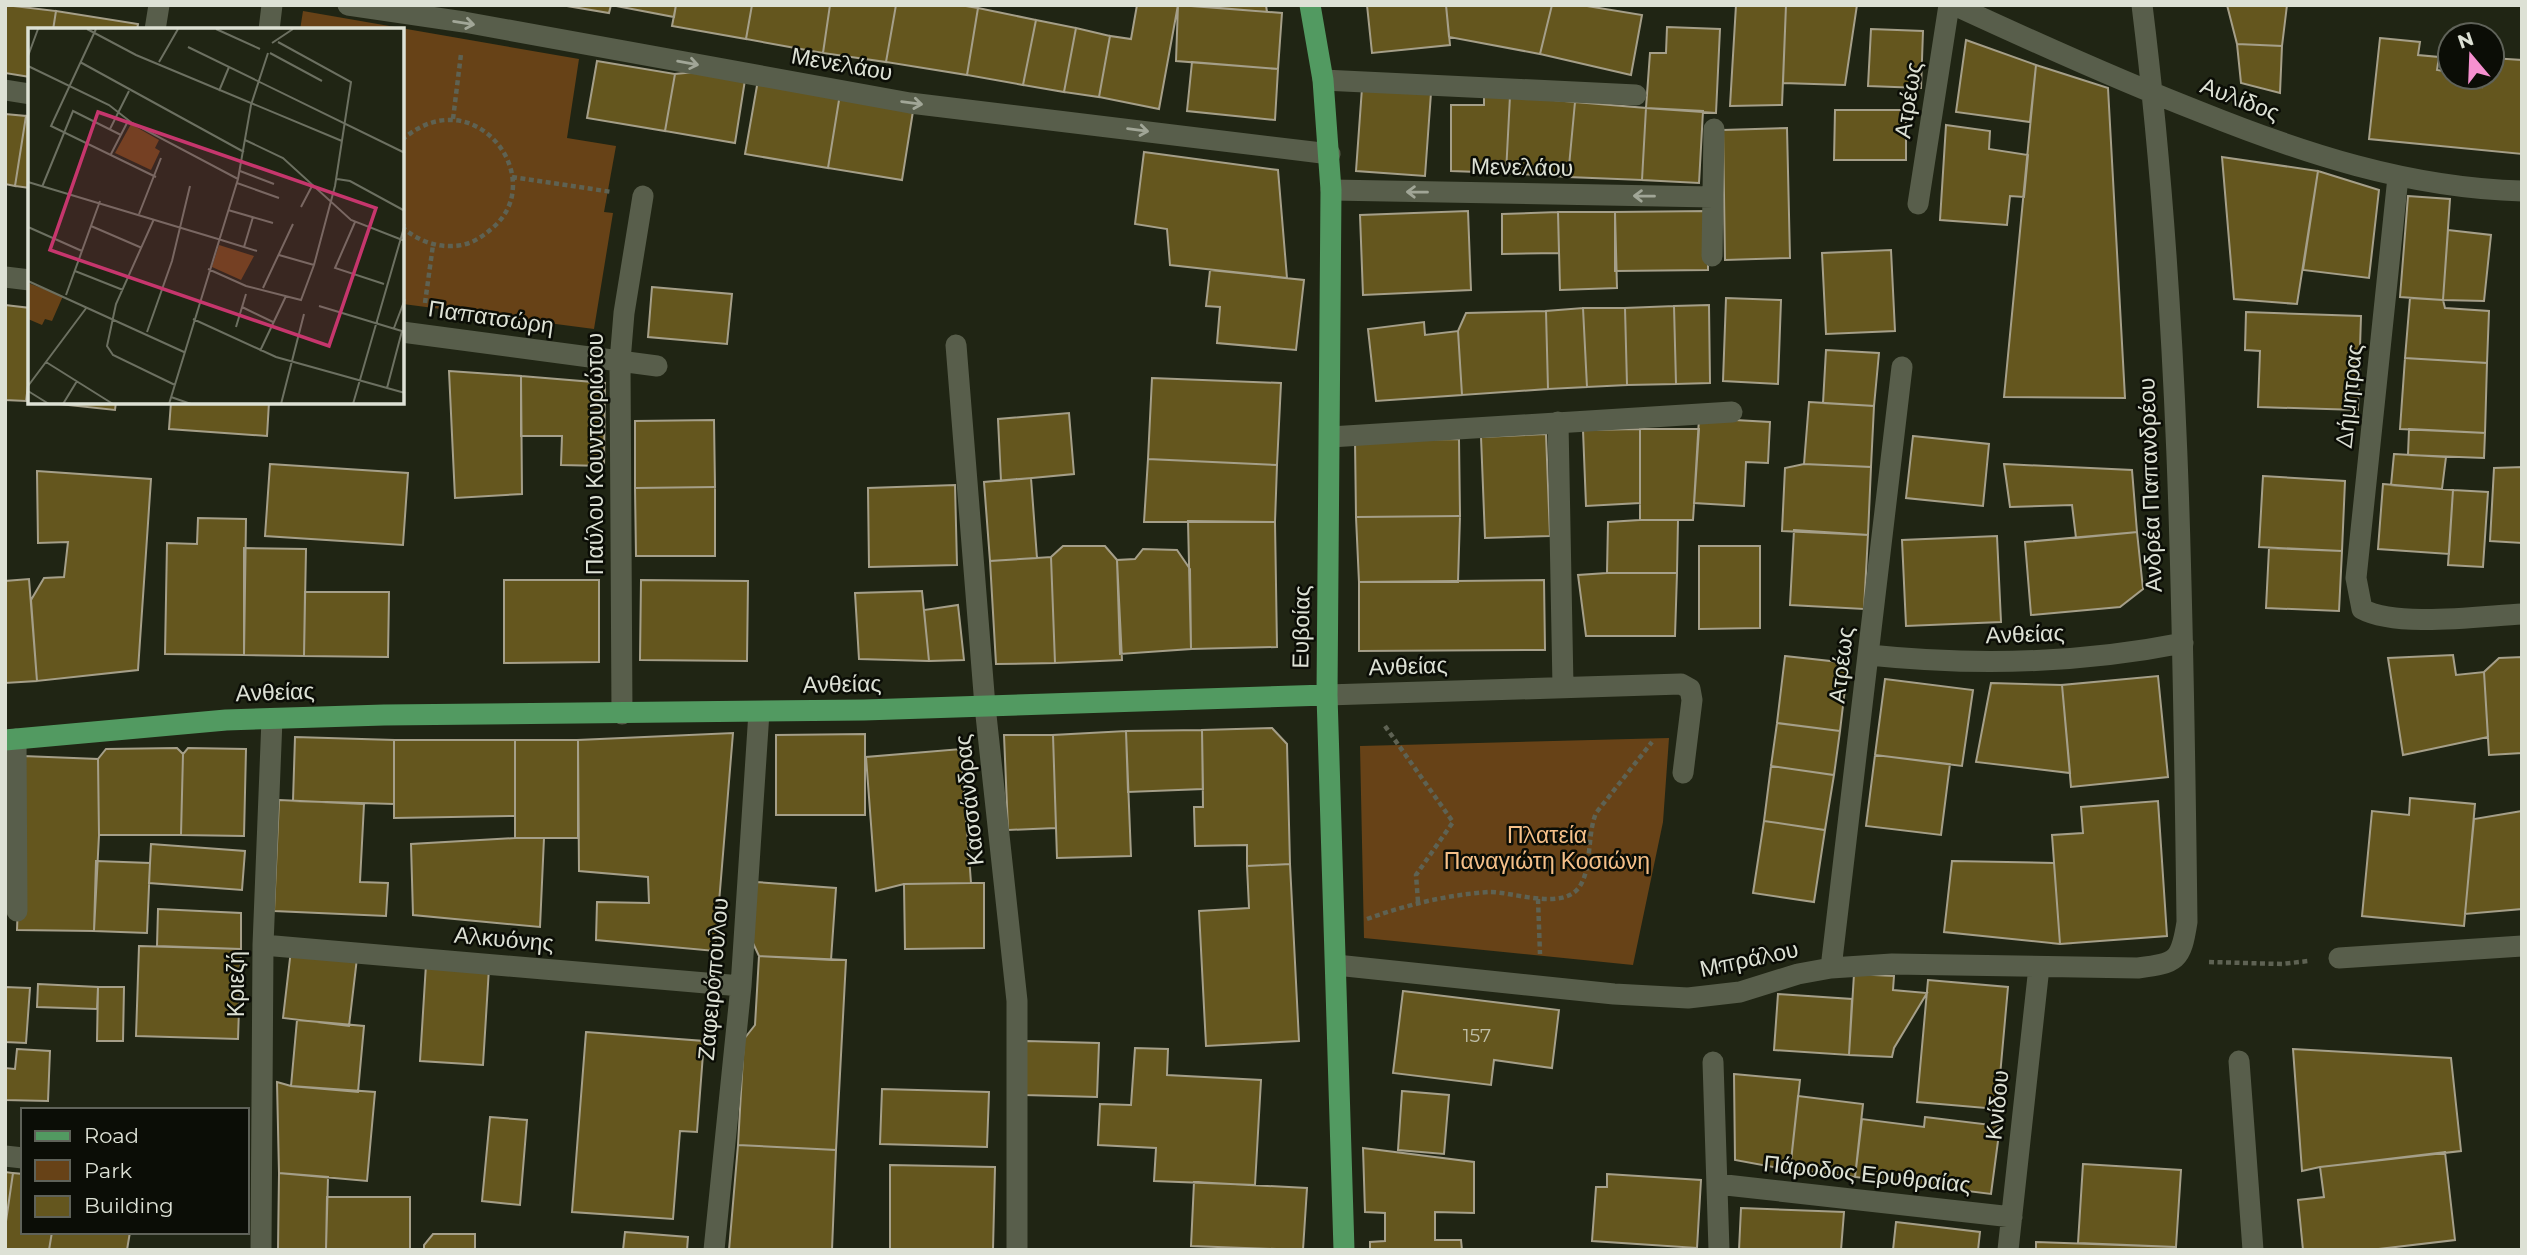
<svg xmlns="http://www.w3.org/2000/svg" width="2527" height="1255" font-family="Montserrat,sans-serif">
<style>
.green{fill:#674217}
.building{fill:#64561e;stroke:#a59f89;stroke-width:2}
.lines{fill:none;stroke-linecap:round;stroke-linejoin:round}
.path{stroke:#5e6253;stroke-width:4.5;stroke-dasharray:5 3.5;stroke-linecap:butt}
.minor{stroke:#585e4b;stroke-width:21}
.major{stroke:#529a61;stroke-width:21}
.oneway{stroke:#a1a697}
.labels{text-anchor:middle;stroke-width:5;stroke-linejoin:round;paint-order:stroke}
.number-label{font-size:19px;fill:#bfbea7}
.street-label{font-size:23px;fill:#dde1d5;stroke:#0b0d06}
.park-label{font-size:23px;fill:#f6c089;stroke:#0b0d06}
.inset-road{fill:none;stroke:#6c7061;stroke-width:2}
.view{fill:#c6366d;fill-opacity:0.15;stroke:#c6366d;stroke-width:3.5}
.inset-edge{fill:none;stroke:#dde1d5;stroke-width:3.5}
</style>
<rect width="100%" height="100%" fill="#202514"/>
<path class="green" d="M303,11L579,59L567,138L616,146L604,212L613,213L594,329L403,304L402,30H300Z
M1669,738L1663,822L1633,965L1364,938L1360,746Z"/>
<path class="building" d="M5,5L56,11L53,30H30V77L5,73Z
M561,5H611L609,13Z
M611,5H676L674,17Z
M676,5H752L746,39L672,26Z
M752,5H830L823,53L746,39Z
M830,5H896L886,62L823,53Z
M896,5H960L978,8L967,75L886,62Z
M1137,5H1178L1159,109L1099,97L1110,36L1131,39Z
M1178,5L1282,13L1278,69L1176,61Z
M1185,5H1266L1267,12Z
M1367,5H1446L1450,45L1372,53Z
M1446,5H1552L1540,54L1449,37Z
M1552,5H1581L1642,15L1631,75L1540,54Z
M1736,5H1786L1782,105L1730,106Z
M1786,5H1857L1845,85L1783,83Z
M2227,5H2287L2282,46L2237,44Z
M978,8L1036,20L1023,85L967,75Z
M56,11L138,24L137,30H53Z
M1036,20L1076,28L1064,92L1023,85Z
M1667,27L1720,29L1716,113L1646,108L1650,53H1666Z
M1076,28L1110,36L1099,97L1064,92Z
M1871,29L1923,31L1921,88L1868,86Z
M2380,38L2420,42L2418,55L2439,57L2437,70L2450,72V77H2463L2462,84L2482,87L2483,77H2492V58L2522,60V154L2369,139Z
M1966,40L2036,65L2030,122L1956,112Z
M2237,44L2282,46L2280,93L2241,83Z
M597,61L675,74L665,131L587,118Z
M1192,62L1278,69L1275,120L1187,111Z
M2036,65L2108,88L2125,398L2004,397Z
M695,72L745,80L735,143L665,131L675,74Z
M758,80L840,94L828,168L745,154Z
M1362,88L1431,93L1425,176L1356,171Z
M840,94L914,105L902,180L828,168Z
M1484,94L1510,96L1506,173L1451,171V105H1484Z
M1510,96L1575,102L1568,177L1506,173Z
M1575,102L1646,108L1642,180L1568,177Z
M1646,108L1703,111L1699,183L1642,180Z
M1835,110H1906V160H1834Z
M5,114L26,116L15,186L5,184Z
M26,116L30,117V188L15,186Z
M1946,125L1990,131L1989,149L2028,155L2024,197L2010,196L2007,225L1940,220Z
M1787,128L1790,258L1725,260L1723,130Z
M1144,152L1278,170L1287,278L1170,265L1167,229L1135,224Z
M2222,157L2318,171L2297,304L2234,299Z
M2318,171L2379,190L2369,278L2303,270Z
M2408,196L2450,199L2443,300L2400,297Z
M1468,211L1471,290L1363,295L1360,215Z
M1708,211V270L1615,271V212Z
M1558,212L1559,253L1502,254V214Z
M1558,212H1615L1617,288L1560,290Z
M2448,230L2491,235L2484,301L2443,300Z
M1891,250L1895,331L1826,334L1822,253Z
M1210,270L1304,280L1296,350L1217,343L1220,307L1206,306Z
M652,287L732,294L727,344L648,337Z
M1726,298L1781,300L1778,384L1723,381Z
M2410,298L2443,300L2445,308L2489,311L2487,363L2405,358Z
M5,305L30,308V370L26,401L5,400Z
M1709,305L1710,383L1676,384L1674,306Z
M1674,306L1676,384L1627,385L1625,308Z
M1583,308L1587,387L1548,389L1546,311Z
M1583,308H1625L1627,385L1587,387Z
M1546,311L1548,389L1462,395L1458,331L1466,313Z
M2246,312L2361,316L2358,410L2258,407L2260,351L2245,350Z
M1424,322L1425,335L1458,331L1462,395L1376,401L1368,329Z
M1826,350L1879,353L1874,406L1823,403Z
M2405,358L2487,363L2485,433L2400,429Z
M449,371L521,376L522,494L455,498Z
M521,376L605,383L604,466L561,465L562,436H521Z
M1152,378L1281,383L1277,465L1148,459Z
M40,402H116L115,410Z
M171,402H269L267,436L169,429Z
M1809,402L1874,406L1871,467L1804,464Z
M1069,413L1074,474L1001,481L998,419Z
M1699,418L1770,422L1768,463L1746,462L1744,506L1694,503Z
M714,420L715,487L635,488V421Z
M1640,429H1699L1693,520H1640Z
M1640,429V503L1586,506L1583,430Z
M2409,429L2485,433L2484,458L2408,455Z
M1546,434L1550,536L1485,538L1481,437Z
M1913,436L1989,444L1983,506L1906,498Z
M1459,439L1460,516L1356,517L1355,440Z
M2394,454L2446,457L2442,489L2391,485Z
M1148,459L1277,465L1275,522H1144Z
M270,464L408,473L403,545L265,536Z
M1804,464L1871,467L1868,535L1782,531L1785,468Z
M2004,464L2132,470L2137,532L2076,538L2072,505L2010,507Z
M2522,467V543L2490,541L2494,468Z
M37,471L151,479L138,670L37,681L31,600L44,578L64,577L68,542L38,543Z
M2263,476L2345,481L2342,551L2259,547Z
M1031,478L1037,558L990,561L984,482Z
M2383,484L2453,490L2449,554L2378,549Z
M955,485L957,565L869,567L868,488Z
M715,487V556H636L635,488Z
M2453,490L2488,492L2483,567L2448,565Z
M1460,516L1458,582H1359L1356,517Z
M198,518L246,519L244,655L165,654L167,543L197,544Z
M1640,520H1678L1677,573H1607L1608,522Z
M1188,521L1275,522L1277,647L1191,649Z
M1794,530L1868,535L1864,609L1790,605Z
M2137,532L2143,589L2120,607L2031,615L2025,542Z
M1997,536L2001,622L1906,626L1902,540Z
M1063,546H1105L1117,560L1122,660L1055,663L1051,557Z
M1699,546H1760V628L1699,629Z
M244,548L306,549L304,656L244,655Z
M2269,548L2342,551L2339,611L2266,608Z
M1143,549L1177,550L1190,569L1191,649L1120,654L1117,560L1135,559Z
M1051,557L1055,663L996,664L990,561Z
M1607,573H1677L1675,636H1586L1578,575Z
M29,579L37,681L5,683V581Z
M504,580H599V662L504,663Z
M641,580L748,581L747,661L640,660Z
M1544,580L1545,650L1359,651V582Z
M922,591L929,661L859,659L855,593Z
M305,592H389L388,657L304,656Z
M958,605L964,660L929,661L924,610Z
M2453,655L2456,675L2484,672L2488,737L2403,755L2388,658Z
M1785,656L1848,663L1840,731L1777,723Z
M2522,657V753L2489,755L2484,672L2499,658Z
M2158,676L2168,777L2071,787L2062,685Z
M1885,679L1973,690L1962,766L1875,755Z
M1991,683L2062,685L2070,773L1976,762Z
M1777,723L1840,731L1834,775L1771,766Z
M1272,728L1287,744L1290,864L1247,866V845L1195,846L1194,807H1203L1202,730Z
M1202,730L1203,789L1128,792L1126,731Z
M1126,731L1131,856L1057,858L1053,735Z
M733,733L715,951L596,940L597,902L649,903L648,877L579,871L578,740Z
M865,734V815H776V735Z
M1004,735H1053L1056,828L1008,830Z
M295,737L394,740V804L293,801Z
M394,740H515V816L394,818Z
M515,740H578V838H515Z
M177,748L183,754L181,835H99L98,759L106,749Z
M188,748L246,749L244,836L181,835L183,754Z
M961,749L971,883L904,884L876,891L866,757Z
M1875,755L1950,764L1941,835L1866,826Z
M23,756L98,759L99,835L94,931L17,930Z
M1771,766L1834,775L1825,830L1764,821Z
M5,784L9,896H5Z
M2410,798L2475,804L2464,926L2362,916L2372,811L2409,815Z
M279,800L364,804L360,882L388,883L386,916L274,911Z
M2158,801L2167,936L2060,944L2052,835L2083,833L2081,807Z
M2522,811V909L2465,914L2474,819Z
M1764,821L1825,830L1814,902L1753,893Z
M515,838H544L540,927L413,915L411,844Z
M151,844L245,851L242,890L149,883Z
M96,861L150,863L147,933L94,931Z
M1952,861L2054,863L2060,944L1944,932Z
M1290,864L1299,1041L1206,1046L1199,911L1249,908L1247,866Z
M756,882L836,888L831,960L759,956L752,941Z
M971,883H984V948L905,949L904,884Z
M158,909L241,913V949L157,946Z
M139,946L241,949L238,1039L136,1036Z
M291,950L357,958L349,1026L283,1018Z
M759,956L846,960L836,1150L738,1145L744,1039L755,1025Z
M426,964L489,968L483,1065L420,1061Z
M1854,974L1894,976L1893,990L1927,993L1894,1048L1892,1057L1849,1055Z
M1928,980L2008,987L1997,1109L1917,1102Z
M38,984L98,987L97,1009L37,1007Z
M5,987L30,988L26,1043L5,1042Z
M98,987H124L123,1041H97Z
M1403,991L1559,1010L1552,1068L1494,1060L1491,1085L1393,1073Z
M1778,994L1852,999L1849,1055L1774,1050Z
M297,1020L364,1026L358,1092L291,1086Z
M586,1032L704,1041L697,1132L680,1131L673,1219L572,1212Z
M1026,1041L1099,1043L1097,1097L1024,1095Z
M1135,1048L1168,1049L1167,1075L1261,1080L1255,1185L1154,1181L1156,1148L1098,1145L1100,1104L1131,1105Z
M17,1049L50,1051L48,1101L5,1100V1068L15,1069Z
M2293,1049L2451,1058L2461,1151L2320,1167L2302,1171Z
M1734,1074L1800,1080L1790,1170L1735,1160Z
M277,1082L291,1086L375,1092L367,1181L279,1173Z
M882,1089L989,1092L987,1147L880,1144Z
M1402,1091L1449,1095L1444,1154L1398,1150Z
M1798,1096L1863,1104L1855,1177L1790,1170Z
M490,1117L527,1120L520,1205L482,1201Z
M1925,1117L2000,1126L1991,1194L1855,1177L1862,1119L1924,1127Z
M738,1145L836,1150L832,1250H729Z
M1363,1148L1474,1162V1213L1435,1212V1240H1461L1462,1250H1370V1242L1385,1241V1213L1365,1212Z
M2445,1152L2455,1240L2370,1250H2303L2298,1200L2324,1197L2320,1167Z
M2083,1164L2181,1170L2176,1247L2078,1243Z
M890,1165L995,1167L993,1250H890Z
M5,1172L13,1173L5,1228Z
M13,1173L23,1174V1232H52L49,1250H5V1228Z
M279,1173L328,1177L326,1250H278Z
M1607,1174L1701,1180L1697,1248L1592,1241L1596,1187H1607Z
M1194,1182L1307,1188L1303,1250L1191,1246Z
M327,1197H410V1250H326Z
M1741,1208L1844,1212L1841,1250H1739Z
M1896,1222L1980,1232L1978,1250H1893Z
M52,1232H130L127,1250H49Z
M625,1232L688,1237L687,1250H623Z
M433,1234H475V1250H424V1245Z
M2036,1242L2176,1247V1250H2036Z"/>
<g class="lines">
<path class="path" d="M453,119L461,54
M402,140C474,76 553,181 490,230C482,237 472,243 462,245C440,249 419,242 402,227
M512,177L612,192
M425,303L433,245
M1385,726L1453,822L1416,875L1418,902
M1538,899L1540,954
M1367,919C1406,905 1446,895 1488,892C1512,891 1563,912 1580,886C1592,867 1587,835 1596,813L1652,742
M2209,962L2282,964L2308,961"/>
<path class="minor" d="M348,5L464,22L910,103L1330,154
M1954,5C2034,42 2115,79 2198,111C2302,153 2408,188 2522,191
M155,30L159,5
M269,30L272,5
M1323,80L1636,95
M5,90L30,94
M2398,177L2356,578L2362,609C2397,628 2481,616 2522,614
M1331,190L1713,197
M1918,204L1949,5
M1712,256L1714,129
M5,277L30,280
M402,332L657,366
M956,345L985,706L1017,1001V1250
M1558,422L1563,687
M1330,437L1732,412
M1869,655C1974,666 2078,664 2183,643
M1327,695L1681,684L1690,689L1692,700L1683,773
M622,714L620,361L624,313L643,196
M16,739L17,911
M263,945L741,986
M2339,958L2522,946
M1336,965L1614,994L1688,998L1740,992L1798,974L1831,968L1892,964L2138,968C2177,963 2181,961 2187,922C2183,616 2180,309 2142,5
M1831,968L1902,367
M2239,1061L2253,1250
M1713,1062L1719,1250
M5,1156L23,1158
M1717,1184L2012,1217
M261,1250L263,945L272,719
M714,1250L741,986L759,712
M2008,1250L2039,967"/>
<path class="major" d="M1310,5L1323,80L1331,190L1327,695L1344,1250
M5,740L226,720L384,715L864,710L1327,695"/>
</g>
<defs><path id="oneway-shaft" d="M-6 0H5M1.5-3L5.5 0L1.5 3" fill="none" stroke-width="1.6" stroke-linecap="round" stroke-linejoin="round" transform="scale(1.75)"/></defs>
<g class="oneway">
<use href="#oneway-shaft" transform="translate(464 23) rotate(9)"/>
<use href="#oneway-shaft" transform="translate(688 63) rotate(10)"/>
<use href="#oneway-shaft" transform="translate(912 103) rotate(8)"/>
<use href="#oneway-shaft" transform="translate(1138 130) rotate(7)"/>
<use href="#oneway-shaft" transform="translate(1417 192) rotate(-179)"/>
<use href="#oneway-shaft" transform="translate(1644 196) rotate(-179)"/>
</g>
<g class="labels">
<g class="number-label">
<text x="1477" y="1042">157</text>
</g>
<g class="street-label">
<text transform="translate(842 64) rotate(10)" y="8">Μενελάου</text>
<text transform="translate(2240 99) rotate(21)" y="8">Αυλίδος</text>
<text transform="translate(1908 100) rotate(-81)" y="8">Ατρέως</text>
<text transform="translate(1522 167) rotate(1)" y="8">Μενελάου</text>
<text transform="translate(491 317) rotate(8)" y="8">Παπατσώρη</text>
<text transform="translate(2349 396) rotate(-84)" y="8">Δήμητρας</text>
<text transform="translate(595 454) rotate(-90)" y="8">Παύλου Κουντουριώτου</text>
<text transform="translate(2150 485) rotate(-92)" y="8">Ανδρέα Παπανδρέου</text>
<text transform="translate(1301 627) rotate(-89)" y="8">Ευβοίας</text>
<text transform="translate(2025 634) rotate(-2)" y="8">Ανθείας</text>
<text transform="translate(1841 665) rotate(-83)" y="8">Ατρέως</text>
<text transform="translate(1408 666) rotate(-2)" y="8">Ανθείας</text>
<text transform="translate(842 684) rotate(-1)" y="8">Ανθείας</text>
<text transform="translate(275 692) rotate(-2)" y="8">Ανθείας</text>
<text transform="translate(969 800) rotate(-96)" y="8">Κασσάνδρας</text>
<text transform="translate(504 939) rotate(5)" y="8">Αλκυόνης</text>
<text transform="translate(1749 959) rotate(-12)" y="8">Μπράλου</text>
<text transform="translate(713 979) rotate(-85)" y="8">Ζαφειρόπουλου</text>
<text transform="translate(236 984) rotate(-90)" y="8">Κριεζή</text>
<text transform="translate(1997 1105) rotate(-84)" y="8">Κνίδου</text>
<text transform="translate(1867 1174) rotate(6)" y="8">Πάροδος Ερυθραίας</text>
</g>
<g class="park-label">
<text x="1547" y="843">Πλατεία<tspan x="1547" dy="26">Παναγιώτη Κοσιώνη</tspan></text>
</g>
</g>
<g transform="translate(28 28)">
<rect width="376" height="376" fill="#202514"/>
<path d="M103,96L131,112L127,120L132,123L123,142L87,125ZM191,217L226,228L213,252L184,239ZM0,255L35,268L24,293L17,291L14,297L0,291Z" fill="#674217"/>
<path class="inset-road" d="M59,1L108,27L314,113M68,1L23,98L128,149M188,1L232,21M244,15L265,1M160,19L377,125M242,25L294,53M0,28L10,1M52,34L216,124M131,34L150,1M0,38L81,77L104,95L210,151M191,63L201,39M82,101L101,63M217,112L255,130L323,192L377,213M83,126L100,93M212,143L246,156M309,151L322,153L377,183M0,154L190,211M209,155L251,170M14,159L45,83L93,107M273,179L284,158M200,182L245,195M111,186L133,130M126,191L88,276L79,318L85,327L147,357M327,194L307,240L356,256M63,198L114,220M0,199L54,223M190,211L229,223M216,219L225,189M251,227L286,237M180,241L218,258L273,272L286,237L307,158L323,54L250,14M47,243L95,262M0,253L156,324M235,260L265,196M38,267L72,173M291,278L377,304M214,279L245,294M165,291L248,329L377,365M208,299L218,266M366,300L377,271M119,304L144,233L162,158M232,323L258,268M18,334L85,376M0,358L59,279M359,360L374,303M0,363L21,376M143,369L163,376M35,376L49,353M141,376L210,151L223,77L240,25M253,376L276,286M325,376L377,196"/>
<path class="view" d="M70,84L348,180L301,318L22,222Z"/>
<rect width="376" height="376" class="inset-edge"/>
</g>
<rect width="2527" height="1255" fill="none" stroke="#dde1d5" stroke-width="14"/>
<rect x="21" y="1108" width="228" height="126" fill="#0b0d06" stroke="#5f6259" stroke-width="2"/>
<rect x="35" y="1131" width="35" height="10" fill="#529a61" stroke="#5f6259" stroke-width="2"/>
<text x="84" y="1143" font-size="21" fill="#dde1d5">Road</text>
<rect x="35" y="1160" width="35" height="21" fill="#674217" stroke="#5f6259" stroke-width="2"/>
<text x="84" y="1178" font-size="21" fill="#dde1d5">Park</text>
<rect x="35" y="1196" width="35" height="21" fill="#64561e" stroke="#5f6259" stroke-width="2"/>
<text x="84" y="1213" font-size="21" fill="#dde1d5">Building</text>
<g transform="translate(2471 56) rotate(341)"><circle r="33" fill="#0b0d06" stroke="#5f6259" stroke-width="2"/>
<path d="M0-5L12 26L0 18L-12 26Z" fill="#f690cf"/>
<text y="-10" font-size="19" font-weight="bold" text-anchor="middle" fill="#dde1d5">N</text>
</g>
</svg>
